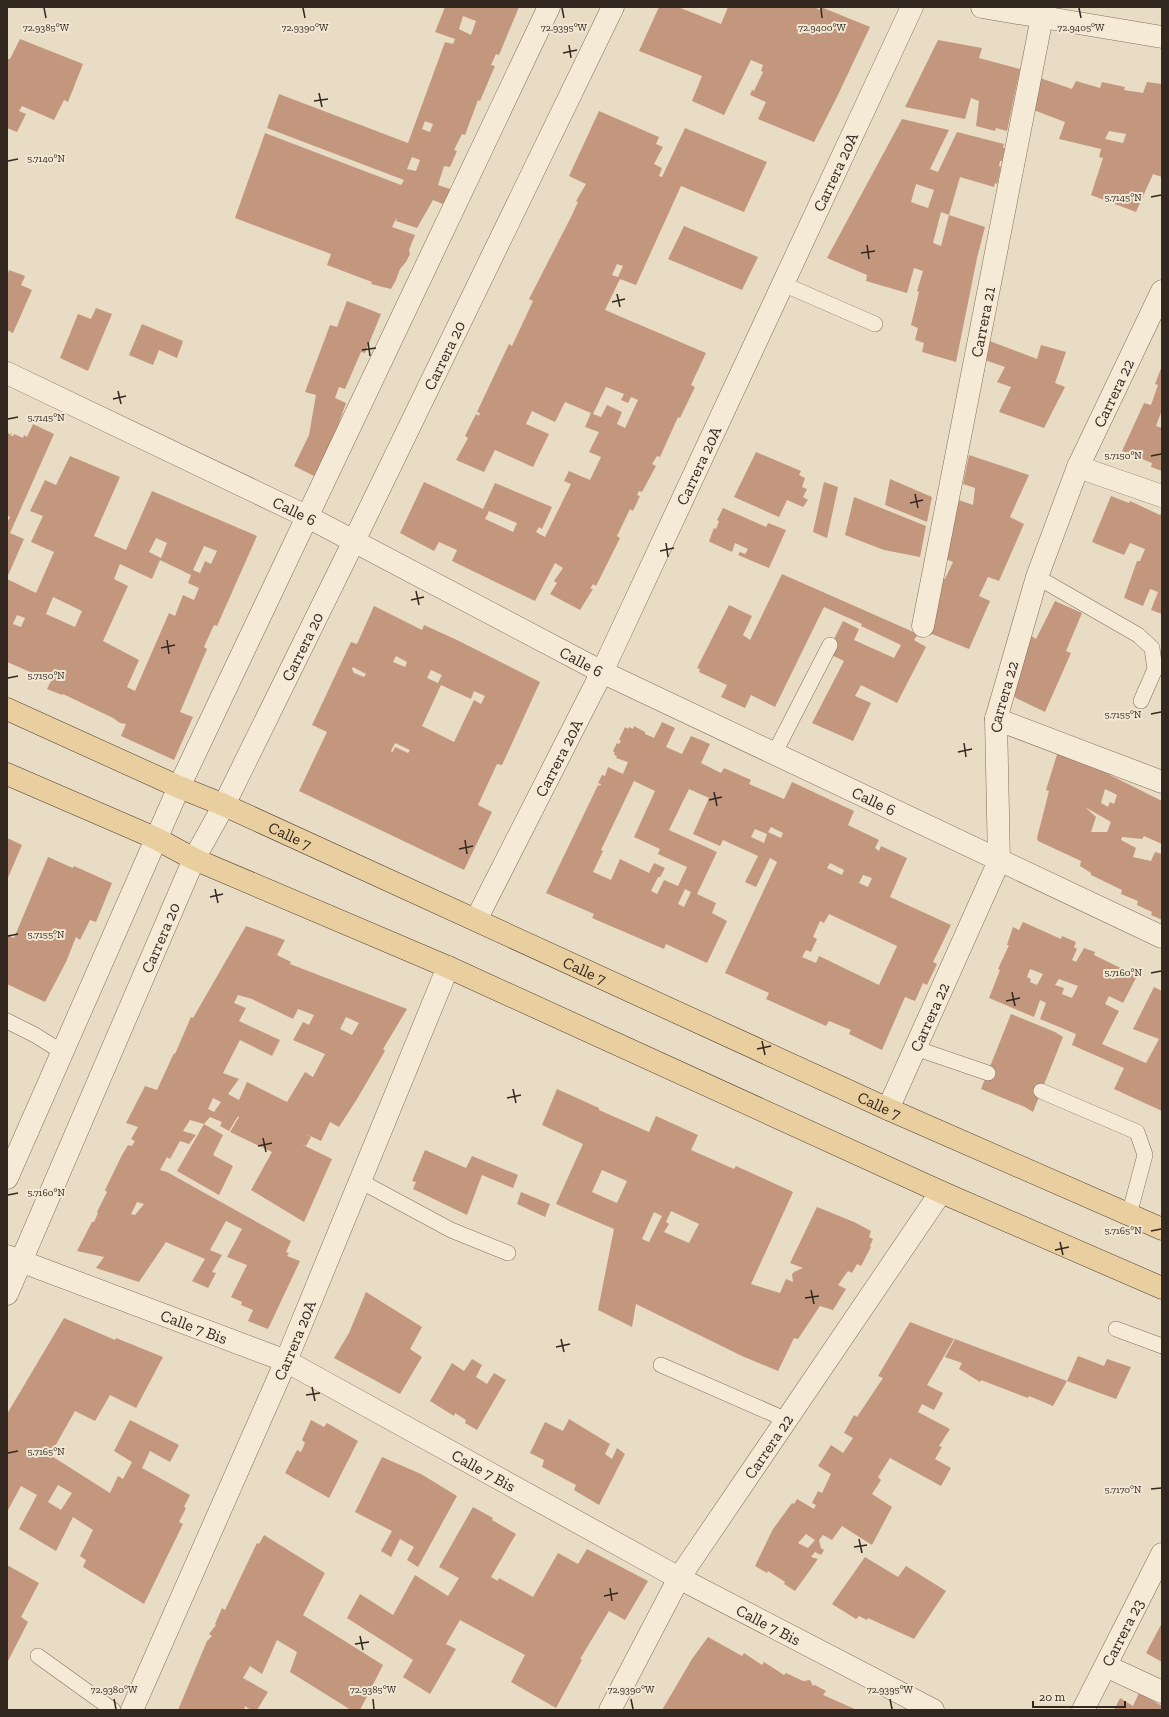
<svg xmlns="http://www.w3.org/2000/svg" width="1169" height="1717" font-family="'Zilla Slab',serif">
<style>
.building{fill:#c3977e;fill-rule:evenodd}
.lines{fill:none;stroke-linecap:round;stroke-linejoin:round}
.lane-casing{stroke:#826e5c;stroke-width:16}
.street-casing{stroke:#826e5c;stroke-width:23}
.primary-casing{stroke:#503d30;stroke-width:23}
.lane{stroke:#f5ead6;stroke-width:15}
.street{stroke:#f5ead6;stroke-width:22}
.primary{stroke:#e9ce9f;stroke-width:22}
.ticks{fill:none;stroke:#33281f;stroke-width:1.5}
.labels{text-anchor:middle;stroke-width:4;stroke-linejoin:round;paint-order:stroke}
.street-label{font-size:16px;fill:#33281f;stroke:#f1e7d3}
.ticks-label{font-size:10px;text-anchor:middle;fill:#33281f;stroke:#f1e7d3;stroke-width:4;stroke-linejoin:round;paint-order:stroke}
</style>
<rect width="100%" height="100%" fill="#e9dcc4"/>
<path class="building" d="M445,7H519L499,55L496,54L491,65L495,66L480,101L478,100L465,135L462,134L454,150L457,151L450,167L444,166L438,185L459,192L445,205L433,200L417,228L396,221L397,217L392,227L415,235L409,250L410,254L406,262L400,269L396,280L391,289L371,284L372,282L327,265L331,254L235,218L265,133L401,185L404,180L267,128L279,94L408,143L445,42L453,44L455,39L435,32ZM463,16L476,21L471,35L459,29ZM425,121L433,124L430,132L422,129ZM412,157L420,160L416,171L407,169Z
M659,7H678L721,24L728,7H814L820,10L821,7L870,27L837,97L814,142L758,119L766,102L750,95L752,90L754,91L763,72L761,71L763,65L751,60L724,115L692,101L702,76L639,51Z
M20,39L83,64L68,102L64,100L54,120L22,106L19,111L26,114L17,132L7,128V59H10Z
M938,40L982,48L979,58L1020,69L1007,131L996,128L995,131L976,126L979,101L971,98L965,119L905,107Z
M1037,77L1072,89L1076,81L1100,88L1102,82L1125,87L1124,90L1143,93L1147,82L1162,84V177L1153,174L1136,212L1091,195L1103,158L1099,157L1101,149L1059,139L1065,122L1031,109ZM1109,131L1126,134L1123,143L1105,139Z
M599,111L659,137L656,144L663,147L654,164L662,168L659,176L662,177L685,128L767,162L744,212L681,186L636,285L620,279L605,310L706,353L691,385L695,387L680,418L678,417L660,457L657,456L652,464L656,466L642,492L639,491L637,495L640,496L633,511L630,509L617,536L620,538L596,586L593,584L590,589H593L580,610L550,594L557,583L554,581L563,568L555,563L535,601L452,561L457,550L439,542L434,551L400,533L424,482L483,509L495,483L552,507L542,529L539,527L536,532L545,537L571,484L564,481L569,471L590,480L601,457L589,452L599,432L585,427L591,413L565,402L555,422L532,411L526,424L549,434L533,467L495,450L484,472L456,460L468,438L465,436L476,414L479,416L480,413L477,412L509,344L512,346L533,301L529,299L571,217L578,202L576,201L586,184L569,176ZM617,264L623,266L618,277L612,275ZM606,387L624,394L621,400L628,403L631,397L638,400L625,428L617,424L622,412L607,405L601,417L593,414ZM489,511L517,523L513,532L485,519Z
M902,119L949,130L930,169L938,172L957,132L1004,144L1003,148H1005L1002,161H1000L999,166L1001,167L997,184L995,183L994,187L960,177L949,215L941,212L933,243L941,246L949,215L985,227L977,258L956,362L922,352L924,343L915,340L918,328L911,325L919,292L917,291L923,271L914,268L907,293L866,281L867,275L827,258ZM916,184L934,190L928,208L911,202Z
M684,226L758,257L742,290L668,259Z
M9,270L25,276L21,285L32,290L13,333L7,330V276Z
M347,301L381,314L365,353L361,352L345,389L339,387L335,398L346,403L332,443L316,477L294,466L309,435L316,395L305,392L330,325L337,327Z
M96,308L112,314L88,371L60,358L78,314L91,319Z
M142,324L183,341L177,358L159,350L153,365L129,355Z
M987,340L1037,359L1041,345L1066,352L1055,383L1065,387L1044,428L999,412L1011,387L997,382L1005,367L982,359Z
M1162,366V410L1156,426L1162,428V471L1151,467L1152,463L1122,451L1144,403L1151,405L1158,385L1155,384Z
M33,424L54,434L10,533L24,539L7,578V523L10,517L7,515V431L10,435L12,432L11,436H13L14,434L23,438L24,435L27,437Z
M756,452L801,471L799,475L805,478L802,487L807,489L803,497L808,500L803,507L787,500L779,517L734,497Z
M969,455L1029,475L1010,517L1024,524L999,581L988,577L979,596L990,601L969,649L922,630L937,575L945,579L953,562L941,557L956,499L973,505L975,488L963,484Z
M70,456L120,477L94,536L126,550L152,491L257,536L217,626L214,625L204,647L207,649L180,712L193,717L174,760L121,736L126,724L120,723L113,718L63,694L62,695L47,689L51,681L7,662V579L36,593L54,552L31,542L43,516L30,511L45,480L56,485ZM156,538L167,543L161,558L149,552ZM204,546L217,551L211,564L205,561L200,573L193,570ZM160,560L191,575L188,583L199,588L194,600L183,595L175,616L169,613L135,691L127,687L139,660L103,641L128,586L114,579L120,564L152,579ZM53,597L82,611L75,627L46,614ZM17,615L25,618L21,627L13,624Z
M890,479L932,497L927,522L885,505Z
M824,482L838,487L827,538L813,532Z
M1111,496L1129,503L1130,501L1160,515L1162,512V614L1151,610L1158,592L1150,589L1143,606L1124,598L1137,561H1140L1145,549L1130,543L1124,555L1092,542Z
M854,497L926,526L920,557L884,550L845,535Z
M723,508L766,527L768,523L786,530L769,568L738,555L740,552L745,554L748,549L735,543L732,552L710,542L709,541L714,528L716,529L719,521L717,520Z
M782,574L918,634L914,640L926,647L897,703L861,685L855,696L871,703L853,741L812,723L844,661L827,653L843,621L859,629L854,640L894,658L901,645L861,626L862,624L824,607L775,707L751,695L745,708L721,697L727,685L699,672L700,669L697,668L729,605L752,616L743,635L750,640Z
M1055,601L1082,613L1066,651L1071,653L1045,712L1016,698L1008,687L1030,635L1036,639Z
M374,606L422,630L424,625L457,640L540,682L502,765L497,764L478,805L492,812L464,870L299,791L327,732L312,725L351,642L357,644ZM396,656L407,662L405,667L393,662ZM353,667L366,674L364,677L354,673L352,669ZM431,670L442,675L438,683L427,678ZM441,685L471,699L474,691L485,696L481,704L474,700L454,742L422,726ZM395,743L410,750L408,753L395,747L392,753L391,751Z
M662,722L675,728L666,747L682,754L691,736L701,740L710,744L701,763L721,773L724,768L751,780L749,784L784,799L792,782L854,811L848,825L879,840L875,848L879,851L881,846L907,858L890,897L951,925L933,962L937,964L927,985L923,983L915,1001L905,997L882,1050L849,1034L851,1030L829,1021L826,1026L766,999L769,993L725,973L777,862L770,858L756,887L745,882L758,856L723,840L720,846L693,834L709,798L689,789L669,830L717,852L697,894L716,903L712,913L727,921L707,963L666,944L664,949L592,918L594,914L546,893L598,785L600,786L601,784L598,783L602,775L605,776L608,767L623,774L628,762L616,758L617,756L614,755L615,753L613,751L617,743L619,744L621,741L619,740L625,727L628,729L629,727L633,729L634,726L645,732V734L654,738ZM634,781L655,791L634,837L660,849L658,854L687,867L678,886L664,880L657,894L651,891L658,877H660L665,868L654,863L649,873L620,859L611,880L593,872L603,851L601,850ZM771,827L783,833L781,838L768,832ZM755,829L767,834L764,843L751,837ZM830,863L844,870L842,875L827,868ZM863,875L872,878L868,887L859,883ZM685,889L691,892L684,907L678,904ZM829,914L897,946L879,985L819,956L816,963L802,957L806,950L811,952L817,939L813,937L820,921L824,923Z
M1059,748L1111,772L1110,775L1162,801V844L1144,836L1142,839L1122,837L1121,840L1136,848L1133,857L1151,861L1155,852L1162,854V920L1151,915L1152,912L1137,905L1138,901L1121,894L1122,890L1091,875V873L1080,866L1081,861L1038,841L1037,838L1049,791L1046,790ZM1105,789L1117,795L1114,804L1110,802L1108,807L1101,803ZM1085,807L1111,822L1107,832H1091L1096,817Z
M7,838L22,845L7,880Z
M48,857L73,868L74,866L112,883L96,922L90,920L80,940L76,937L66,962L45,1002L7,984V935L14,938Z
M1023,922L1061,939L1062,936L1076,942L1074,947L1077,949L1072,960L1076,962L1084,948L1095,952L1094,955L1137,976L1123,1003L1109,996L1105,1004L1119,1011L1102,1044L1146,1063L1159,1039L1133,1029L1154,987L1162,991V1111L1114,1089L1124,1068L1072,1045L1076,1034L1040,1019L1046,1003L1040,1000L1034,1017L989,998L1000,970L998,969L1009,945H1007L1013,927L1019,930ZM1030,969L1043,974L1037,985L1030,982L1031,979L1027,977ZM1059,979L1078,986L1072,998L1062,994L1064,988L1055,985Z
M246,926L285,940L277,955L291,962L290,964L407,1009L383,1049L385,1051L357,1099L339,1127L330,1122L321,1141L306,1134L311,1137L306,1146L301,1144L332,1159L304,1222L251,1190L272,1152L230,1132L239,1117L238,1116L229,1131L220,1126L222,1122L210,1117L204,1124L190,1120L183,1131L196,1135L189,1144L180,1141L170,1159L167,1157L160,1170L167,1172L291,1241L286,1252L289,1253L287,1256L300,1261L268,1329L248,1321L253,1310L241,1305L242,1302L231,1297L247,1265L227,1257L242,1229L226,1221L210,1250L222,1255L212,1272L216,1273L208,1288L192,1281L205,1259L166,1242L139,1282L96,1268L104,1257L77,1251L92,1222H94L98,1213L97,1212L107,1192L105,1190L121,1157L128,1145L132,1146L135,1141L131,1139L138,1127L126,1123L142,1092L145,1086L157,1090L174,1053L175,1054L191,1017L193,1018ZM238,995L252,999L293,1019L298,1009L314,1015L309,1025L303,1022L293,1040L325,1054L313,1077L305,1072L287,1102L247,1082L239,1100L228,1094L239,1079L223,1073L240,1040L272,1056L280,1040L239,1021L246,1008L234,1003ZM346,1017L359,1023L352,1035L340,1029ZM213,1098L221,1102L214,1112L208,1109ZM137,1202L144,1204L135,1215L131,1214Z
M1011,1014L1055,1032L1063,1037L1033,1112L1025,1107L981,1089Z
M557,1089L599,1108V1110L649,1132L656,1116L698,1135L691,1150L734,1169L736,1166L793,1192L751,1284L780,1293L786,1279L793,1282L792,1274L794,1272L803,1268L790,1263L817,1207L854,1222L871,1231L869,1237L873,1239L870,1246L871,1247L861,1266L857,1264L852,1273L848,1271L838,1285L846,1289L833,1310L820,1306L798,1339L794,1338L778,1371L742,1356L636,1304L632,1327L598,1310L614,1229L556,1204L583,1144L542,1125ZM602,1170L627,1181L617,1203L592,1192ZM671,1211L699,1224L689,1243L664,1232L669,1224L666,1222ZM654,1212L662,1216L649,1242L642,1239Z
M204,1124L223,1135L213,1155L233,1166L219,1195L177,1171Z
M425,1150L466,1168L472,1156L518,1175L513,1188L482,1175L467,1215L413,1189L416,1182L412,1181Z
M521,1192L550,1204L545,1217L517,1204Z
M366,1292L422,1327L410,1349L422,1357L400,1394L334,1358L349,1333Z
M64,1318L115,1340L116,1338L163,1357L136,1408L110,1395L95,1421L75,1411L50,1455L110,1493L118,1476L123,1479L132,1462L114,1451L130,1420L179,1445L170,1462L150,1451L142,1468L190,1495L184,1507L186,1508L179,1522L183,1524L144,1604L83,1567L86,1560L80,1556L93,1530L73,1517L56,1551L19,1529L37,1495L21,1486L7,1512V1414ZM58,1485L72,1493L61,1510L48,1502Z
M910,1322L954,1339L927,1385L943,1393L934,1410L922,1404L918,1412L950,1429L939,1446L942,1447L935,1459L951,1468L941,1486L890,1458L878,1477L881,1480L872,1494L892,1507L872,1545L842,1526L832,1540L823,1535L819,1540L821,1548L824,1550L821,1555L815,1552L811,1557L818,1559L795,1591L784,1584L785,1582L768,1571L767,1573L755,1566L773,1529L792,1503L794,1504L797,1499L814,1509L816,1505L812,1503L818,1491L822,1493L831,1474L818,1466L831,1445L843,1453L853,1438L844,1433L854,1415L857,1417L883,1378L878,1376ZM806,1534L815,1540L808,1548L798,1543Z
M955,1339L1067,1381L1078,1356L1104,1366L1107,1359L1131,1367L1116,1399L1067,1381L1053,1406L1029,1396L1028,1398L981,1380L980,1382L959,1369L962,1363L945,1357Z
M472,1359L482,1365L476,1377L487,1384L494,1373L506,1380L477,1430L465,1423L466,1420L455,1413L454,1416L430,1401L452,1363L464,1371Z
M569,1419L610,1444L605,1454L612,1459L617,1448L625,1454L599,1505L574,1490L576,1485L542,1467L544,1460L530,1453L545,1422L563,1431Z
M311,1420L324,1427L327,1423L358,1441L329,1498L285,1473L297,1450L301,1452L305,1443L302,1440Z
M382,1457L421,1474L457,1496L418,1567L407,1560L414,1547L400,1539L391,1557L381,1551L392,1531L355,1512Z
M473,1507L493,1518L492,1520L516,1534L491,1577L498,1581L499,1578L533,1597L558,1553L578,1564L587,1549L648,1581L625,1620L609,1611L580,1659L582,1660L556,1708L511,1682L525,1655L460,1620L446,1644L456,1649L430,1694L403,1677L413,1660L347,1618L360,1594L393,1615L415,1575L448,1596L459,1578L439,1567Z
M264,1535L325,1573L303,1615L383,1665L360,1710H351L290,1672L297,1652L277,1640L262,1674L250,1666L243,1678L268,1692L257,1710H251L245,1706L244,1710H178L207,1641L212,1636L209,1634L216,1625L215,1624L222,1608L225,1610L257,1543L259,1544Z
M865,1557L898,1577L906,1566L946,1591L914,1639L868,1618L867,1620L859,1616L856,1619L832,1604Z
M7,1565L39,1583L21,1617L28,1622L7,1663Z
M1162,1623V1662L1146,1653Z
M708,1637L742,1656L744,1653L762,1665L764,1662L784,1675L786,1673L803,1681L810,1680L813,1686L815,1685L826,1691L823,1695L857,1710H662L692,1659Z
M1139,1693L1162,1706V1710H1114L1120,1698L1133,1706Z"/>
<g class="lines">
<g class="lane-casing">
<path id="lane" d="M783,284L875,324
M1037,577L1138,635L1152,648L1155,669L1141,701
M774,754L830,645
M7,1021L35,1035L62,1052
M915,1048L988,1073
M1041,1091L1137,1132L1145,1155L1129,1215
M360,1181L451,1230L508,1253
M1116,1329L1162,1346
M661,1365L787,1420
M38,1656L113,1710"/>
</g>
<g class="street-casing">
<g id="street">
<path d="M982,7L1162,37"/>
<path id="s1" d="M7,373L308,517L602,672L1162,937"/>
<path d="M1078,467L1162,496"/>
<path id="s2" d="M923,626L1042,17"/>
<path d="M996,719L1162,782"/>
<path id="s3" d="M476,920L602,672L912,7"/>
<path id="s4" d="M888,1109L999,861L996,719L1037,577L1078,467L1162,291"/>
<path d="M7,1178L179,787L549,7"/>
<path id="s5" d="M7,1256L286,1361L679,1578L933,1710"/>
<path id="s6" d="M7,1294L194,859L224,805L354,541L613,7"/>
<path d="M1106,1666L1162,1692"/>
<path id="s7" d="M132,1710L286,1361L448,967"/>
<path id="s8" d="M610,1710L679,1578L941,1192"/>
<path id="s9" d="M1083,1710L1162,1554"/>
</g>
</g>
<g class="primary-casing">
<g id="primary">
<path id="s10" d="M7,709L179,787L224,805L888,1109L1162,1229"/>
<path d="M7,774L155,838L194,859L448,967L941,1192L1162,1288"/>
</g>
</g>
<use href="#lane" class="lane"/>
<use href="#street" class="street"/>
<use href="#primary" class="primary"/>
</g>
<path class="ticks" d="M44,8L46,18M303,8L305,18M562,8L564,18M821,8L822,18M1079,8L1081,18M569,45L571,58M563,53L577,50M319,93L322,107M314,101L328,99M8,161L18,159M1151,197L1161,195M867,245L869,259M861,253L875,251M617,294L620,307M612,302L625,299M368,342L370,356M362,350L376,348M118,391L121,404M113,399L126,396M8,419L18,417M1151,456L1161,454M915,494L918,508M910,503L923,500M666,543L668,557M660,551L674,548M416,591L419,605M411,600L424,597M167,640L169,654M161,648L175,645M8,678L18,676M1151,714L1161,712M964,743L966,757M958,752L972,749M714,792L717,806M709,800L722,797M465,840L467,854M459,849L473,846M215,889L218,903M210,897L223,894M8,936L18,934M1151,973L1161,971M1012,992L1015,1006M1006,1001L1020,998M762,1041L765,1055M757,1049L771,1046M513,1089L516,1103M507,1098L521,1095M263,1138L266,1152M258,1146L272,1143M8,1195L18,1193M1151,1231L1161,1229M1060,1242L1063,1255M1055,1250L1069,1247M811,1290L814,1304M805,1298L819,1296M561,1339L564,1352M556,1347L570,1344M312,1387L315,1401M306,1395L320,1393M8,1453L18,1451M1151,1489L1161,1488M859,1539L862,1553M854,1547L867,1545M610,1588L612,1601M604,1596L618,1593M360,1636L363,1650M355,1644L369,1642M114,1699L116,1709M373,1699L374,1709M631,1699L633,1709M890,1699L892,1709"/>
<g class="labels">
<g class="street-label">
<text dy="6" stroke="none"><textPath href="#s3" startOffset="830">Carrera 20A</textPath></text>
<text dy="6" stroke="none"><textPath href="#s2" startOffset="310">Carrera 21</textPath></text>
<text dy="6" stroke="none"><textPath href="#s6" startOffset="1036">Carrera 20</textPath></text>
<text dy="6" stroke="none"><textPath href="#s4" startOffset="761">Carrera 22</textPath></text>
<text dy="6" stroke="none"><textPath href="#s3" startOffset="506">Carrera 20A</textPath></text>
<text dy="6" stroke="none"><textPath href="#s1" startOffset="319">Calle 6</textPath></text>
<text dy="6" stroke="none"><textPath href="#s6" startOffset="712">Carrera 20</textPath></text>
<text dy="6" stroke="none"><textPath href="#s1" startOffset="643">Calle 6</textPath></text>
<text dy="6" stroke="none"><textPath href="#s4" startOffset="437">Carrera 22</textPath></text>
<text dy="6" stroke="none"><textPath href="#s3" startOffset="182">Carrera 20A</textPath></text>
<text dy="6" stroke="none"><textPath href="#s1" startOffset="967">Calle 6</textPath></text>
<text dy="6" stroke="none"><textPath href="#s10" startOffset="310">Calle 7</textPath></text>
<text dy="6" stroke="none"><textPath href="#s6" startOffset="388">Carrera 20</textPath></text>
<text dy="6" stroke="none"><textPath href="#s10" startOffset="634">Calle 7</textPath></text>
<text dy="6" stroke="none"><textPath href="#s4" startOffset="101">Carrera 22</textPath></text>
<text dy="6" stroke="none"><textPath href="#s10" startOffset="958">Calle 7</textPath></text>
<text dy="6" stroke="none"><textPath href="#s5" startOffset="200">Calle 7 Bis</textPath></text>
<text dy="6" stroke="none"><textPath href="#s7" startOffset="404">Carrera 20A</textPath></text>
<text dy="6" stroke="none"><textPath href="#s8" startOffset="308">Carrera 22</textPath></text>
<text dy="6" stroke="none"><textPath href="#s5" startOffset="524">Calle 7 Bis</textPath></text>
<text dy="6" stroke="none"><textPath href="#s5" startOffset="848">Calle 7 Bis</textPath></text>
<text dy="6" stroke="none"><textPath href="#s9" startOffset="87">Carrera 23</textPath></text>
</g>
</g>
<g class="ticks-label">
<text x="46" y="31">72.9385°W</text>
<text x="305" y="31">72.9390°W</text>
<text x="564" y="31">72.9395°W</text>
<text x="822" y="31">72.9400°W</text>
<text x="1081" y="31">72.9405°W</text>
<text x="46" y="162">5.7140°N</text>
<text x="1123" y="201">5.7145°N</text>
<text x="46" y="421">5.7145°N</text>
<text x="1123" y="459">5.7150°N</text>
<text x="46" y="679">5.7150°N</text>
<text x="1123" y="718">5.7155°N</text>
<text x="46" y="938">5.7155°N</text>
<text x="1123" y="976">5.7160°N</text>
<text x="46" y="1196">5.7160°N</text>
<text x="1123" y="1234">5.7165°N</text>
<text x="46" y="1455">5.7165°N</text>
<text x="1123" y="1493">5.7170°N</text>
<text x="114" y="1693">72.9380°W</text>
<text x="373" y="1693">72.9385°W</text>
<text x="631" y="1693">72.9390°W</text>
<text x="890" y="1693">72.9395°W</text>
</g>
<rect width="1169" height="1717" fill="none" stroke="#33281f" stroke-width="16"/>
<path d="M1033 1701v6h92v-6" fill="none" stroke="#33281f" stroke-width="2"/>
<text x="1039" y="1701" font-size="12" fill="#33281f" stroke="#f1e7d3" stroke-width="3" paint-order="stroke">20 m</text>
</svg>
